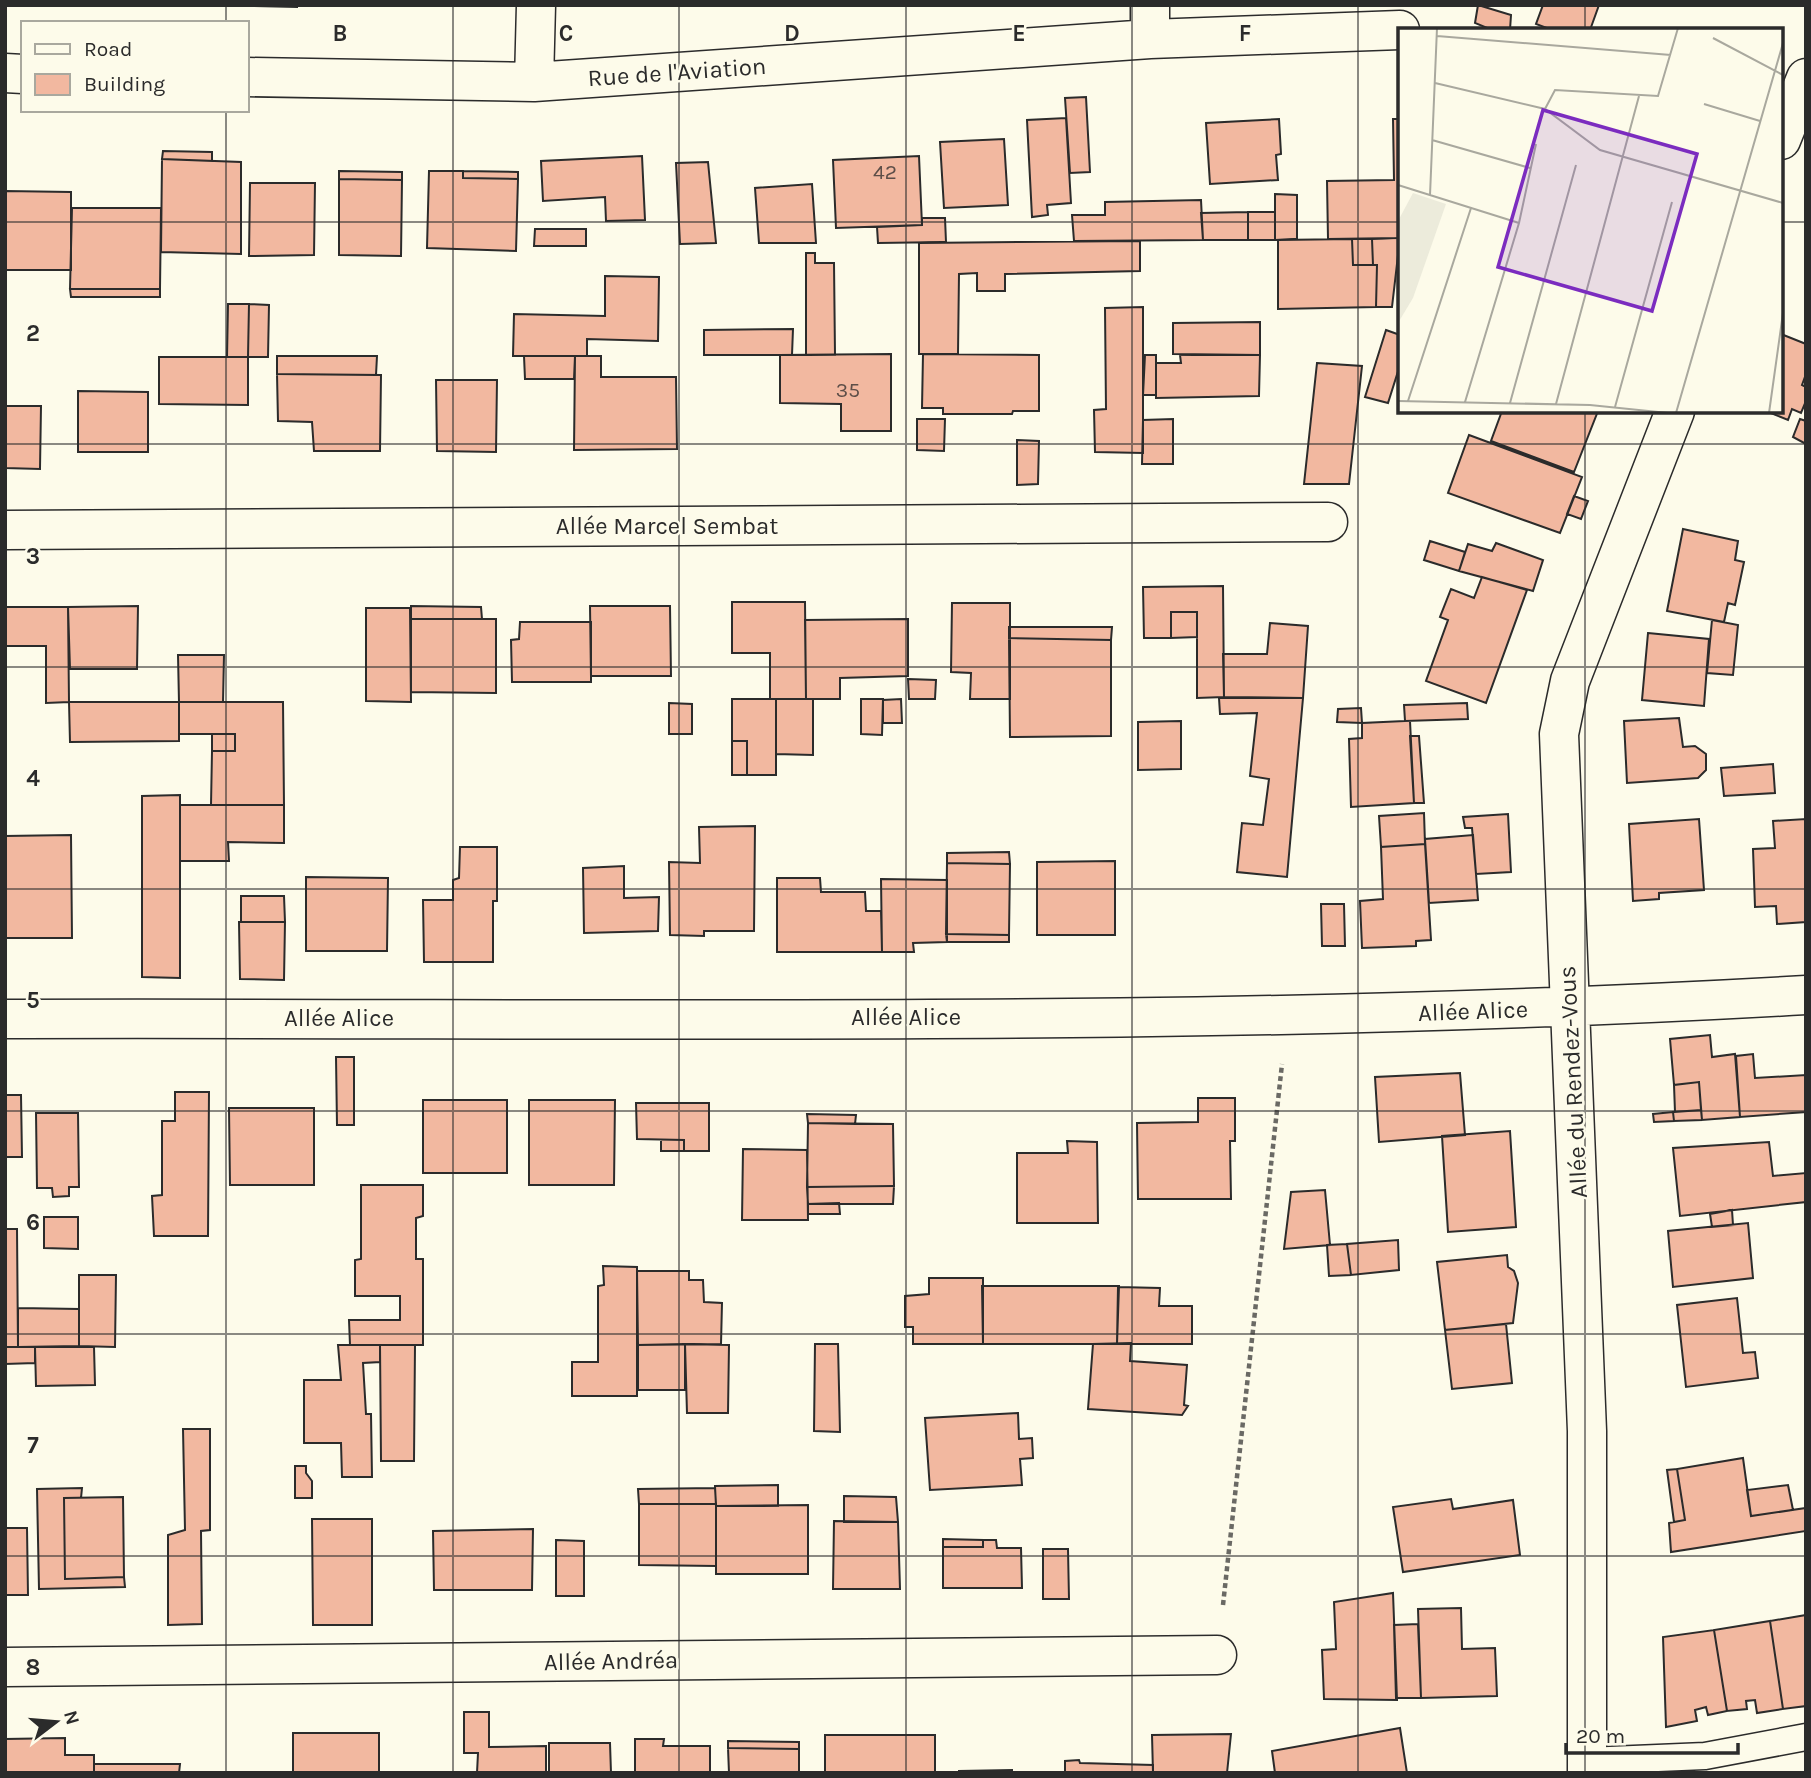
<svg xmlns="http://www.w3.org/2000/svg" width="1811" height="1778" font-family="Karla,sans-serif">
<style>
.building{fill:#f2b8a0;stroke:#2b2b2b;stroke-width:2}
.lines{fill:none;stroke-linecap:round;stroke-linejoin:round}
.lane-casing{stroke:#2b2b2b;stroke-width:29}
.street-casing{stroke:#2b2b2b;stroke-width:41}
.path{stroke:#6a6964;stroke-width:4.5;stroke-dasharray:5 3.5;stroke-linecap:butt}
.lane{stroke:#fdfbea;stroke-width:26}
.street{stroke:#fdfbea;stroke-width:38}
.grid{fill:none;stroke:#2b2b2b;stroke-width:2;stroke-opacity:0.55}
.labels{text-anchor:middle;stroke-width:5;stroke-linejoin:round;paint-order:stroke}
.number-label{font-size:21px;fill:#5d4e48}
.street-label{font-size:24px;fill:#2b2b2b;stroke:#fdfbea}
.inset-road{fill:none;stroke:#a9a89e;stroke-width:2}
.view{fill:#7b2cbf;fill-opacity:0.15;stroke:#7b2cbf;stroke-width:3.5}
.inset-edge{fill:none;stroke:#2b2b2b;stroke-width:3.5}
.grid-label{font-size:23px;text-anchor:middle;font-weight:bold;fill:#2b2b2b;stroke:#fdfbea;stroke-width:5;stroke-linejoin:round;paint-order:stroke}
</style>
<rect width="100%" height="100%" fill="#fdfbea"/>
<path class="building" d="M210,5H297V7Z
M1478,5L1511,15L1510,30H1492L1475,23Z
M1543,5H1599L1590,30H1552L1536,24Z
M1086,97L1090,172L1070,173L1065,98Z
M1066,118L1071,203L1047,205L1048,215L1032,217L1027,120Z
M1279,119L1281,154L1276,155L1278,180L1210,184L1206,123Z
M1393,119H1400V238L1328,239L1327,181L1394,180Z
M1004,139L1008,205L944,208L940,142Z
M163,151L212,152V161L162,159Z
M642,156L645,220L606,221L605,197L543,201L541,161Z
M919,156L922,225L836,228L833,160Z
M162,159L241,162V254L161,252Z
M708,162L716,243L680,244L676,163Z
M339,171L402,172V180L339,179Z
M429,171H463V178L518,179L516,251L427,248Z
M463,171L518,172V179L463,178Z
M339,179L402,180L401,256L339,255Z
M250,183H315L314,255L249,256Z
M812,184L816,243H759L755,188Z
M5,191L71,192V270H5Z
M1275,194L1297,195V239L1275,240Z
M1201,200L1203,240L1074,241L1072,215H1105V202Z
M72,208H161L160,289H70Z
M1248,212V240H1203L1201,213Z
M1248,212H1275V240H1248Z
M922,218H945L946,242L878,243L877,227L922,225Z
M535,229H586V246H534Z
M1400,238L1392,307H1376L1377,265H1373L1372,239Z
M1352,239H1372L1373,265H1353Z
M1352,239L1353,265H1377L1376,307L1278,309V240Z
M1140,241V271L1005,274V291H977V273L959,274L958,354H919V243Z
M806,253H815V263H834L835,355H806Z
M605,276L659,277L658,341L587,339V356H513L514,314L605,316Z
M70,289H160V297H71Z
M228,304H249L248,357H227Z
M249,304L269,305L268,357H248Z
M1143,307V453L1095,452L1094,410L1106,409L1105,308Z
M1260,322V355L1173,354V323Z
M793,329L792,355H704V330Z
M1386,330L1400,335V365L1388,403L1365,397Z
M1781,334L1806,344V374L1802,385L1806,387V401L1801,413L1792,409L1788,420L1766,411H1781Z
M891,354V431H841V404L780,403V355Z
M923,354L1039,355V411H1013L1012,414H943V408H922Z
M1145,355H1156V395H1143Z
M1180,355H1260L1259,396L1156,398V363H1181Z
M277,356H377L376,375L277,374Z
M524,356H575L574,379H525Z
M575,356H601V377H676L677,449L574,450Z
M159,357H248V405L159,404Z
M1317,363L1362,366L1349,484H1304Z
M277,374L381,375L380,451H314L312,422L278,421Z
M436,380H497L496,452L437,451Z
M78,391L148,392V452H78Z
M5,406H41L40,469L5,468Z
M1502,411H1598L1574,472L1491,441Z
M917,419H945L944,451L917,450Z
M1173,419V464H1142L1143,420Z
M1800,419L1806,421V444L1793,437Z
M1469,435L1582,477L1560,533L1448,493Z
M1017,440L1039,441L1038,484L1017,485Z
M1574,496L1588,501L1581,519L1567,514Z
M1683,529L1738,541L1735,560L1744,562L1735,605L1728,603L1724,622L1667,611Z
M1430,541L1465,552L1459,571L1424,560Z
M1496,543L1543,560L1533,591L1459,571L1468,544L1492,551Z
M1482,577L1527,590L1486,703L1426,681L1448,620L1440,617L1451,589L1474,598Z
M1223,586L1224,697L1197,698V612H1171V638H1144L1143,587Z
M732,602H805L806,699H770V653H732Z
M952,603H1010V699H970L971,673L951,672Z
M138,606L137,669H70L68,607Z
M411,606L481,607L482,619H411Z
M590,606H670L671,676H591Z
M5,607H68L69,702L46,703V646H5Z
M366,608H410L411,702L366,701Z
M1171,612H1197V637L1171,638Z
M411,619H496V693L411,692Z
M908,619V676L840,678V699H806L805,620Z
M1712,620L1738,625L1733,675L1707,673Z
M520,622H591V682H512L511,640L519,639Z
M1270,623L1308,626L1303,698L1224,697L1223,654H1267Z
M1009,627H1112L1111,640L1009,638Z
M1648,633L1709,639L1704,706L1642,700Z
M1009,638L1111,640V736L1010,737Z
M178,655H224L223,702H179Z
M908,679L936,680L935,699H909Z
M1219,698H1303L1287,877L1237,872L1242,823L1263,825L1269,779L1250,776L1257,713L1220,714Z
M732,699H776V775H747V741H732Z
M776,699H813V755L776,754Z
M861,699H883L882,735L861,734Z
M901,699L902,723H883V700Z
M69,702H179V741L70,742Z
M179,702H283L284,805H211L212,751H235V734H179Z
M669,703L692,704V734H669Z
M1467,703L1468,719L1405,721L1404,705Z
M1361,708L1362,723L1337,722L1338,709Z
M1679,718L1683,747L1695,746L1706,754V770L1698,778L1627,783L1624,721Z
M1181,721V769L1138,770V722Z
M1405,721H1410L1414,803L1351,807L1349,739L1362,738V723Z
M212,734H235V751H212Z
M1410,736H1419L1424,803H1414Z
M732,741H747V775H732Z
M1773,764L1775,793L1724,796L1721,768Z
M180,795V978L142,977V796Z
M180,805H284V843L228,842L229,861H180Z
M1424,813L1425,844L1381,847L1379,816Z
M1508,814L1511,872L1476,874L1472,828H1465L1463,817Z
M1699,819L1704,890L1659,893V899L1633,901L1629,824Z
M1806,819V922L1777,924L1776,906L1755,907L1753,849L1775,848L1773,821Z
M755,826L754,931H704V936L670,935L669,862L700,863L699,827Z
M71,835L72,938H5V836Z
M1473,835L1478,900L1429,903L1425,839Z
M1425,844L1431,940L1416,941V946L1362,948L1360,901L1383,899L1381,847Z
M460,847H497V901H493V962H424L423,900H453V880L459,878Z
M1009,852L1010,864L947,863V853Z
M1115,861V935H1037V862Z
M947,863L1010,864L1009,935L946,934Z
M624,866V898L659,897L658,931L584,933L583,868Z
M306,877L388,878L387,951H306Z
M777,878H820L821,892H865L866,911H881L882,952H777Z
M881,879L947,880V942L913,943L914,952H882Z
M241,896H284L285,922H241Z
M1321,904H1344L1345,946H1322Z
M239,922H285L284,980L240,979Z
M946,934L1009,935V942H947Z
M1710,1035L1712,1057L1735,1054L1740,1117L1702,1120L1699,1082L1674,1085L1670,1039Z
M1753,1054L1755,1078L1806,1075V1112L1740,1117L1736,1056Z
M336,1057H354V1125H337Z
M1460,1073L1465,1135L1379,1142L1375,1077Z
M1699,1082L1701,1110L1675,1112L1674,1085Z
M175,1092H209L208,1236H154L152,1196L162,1195V1121H175Z
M5,1095H21L22,1157H5Z
M1198,1098H1235V1141H1230L1231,1199H1138L1137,1123L1198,1122Z
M423,1100H507V1173H423Z
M529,1100H615L614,1185H529Z
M636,1103H709V1151H684V1140L637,1139Z
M229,1108H314V1185H230Z
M1701,1110L1702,1120L1674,1121L1673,1112Z
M1673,1112L1674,1121L1654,1122L1653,1114Z
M36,1113H78L79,1187H69V1196L53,1197L52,1188H37Z
M807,1114L856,1115L855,1124L808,1123Z
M808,1123L893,1124L894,1186L807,1187Z
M1510,1131L1516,1227L1448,1232L1442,1136Z
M661,1140H684V1151H661Z
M1067,1141L1097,1142L1098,1223H1017V1153H1068Z
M1769,1142L1773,1176L1806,1173V1202L1680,1216L1673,1148Z
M743,1149L807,1150L808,1220H742Z
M361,1185H423V1216L416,1218V1259H423V1345H350L349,1320H400V1296H355V1260L361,1259Z
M894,1186L893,1204H808L807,1187Z
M1325,1190L1330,1245L1284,1249L1291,1192Z
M839,1203L840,1214H808V1204Z
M1732,1210L1733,1225L1712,1227L1710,1214Z
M44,1217H78V1249L44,1248Z
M1748,1223L1753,1278L1673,1287L1668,1231Z
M5,1229H17L18,1347H5Z
M1398,1240L1399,1270L1351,1275L1347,1244Z
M1347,1244L1351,1275L1329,1276L1327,1245Z
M1507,1255L1508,1267L1514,1271L1518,1283L1513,1323L1445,1330L1437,1262Z
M603,1266L637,1267V1396H572V1362H598V1286L604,1285Z
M637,1271H689V1280H703L704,1302L722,1303L721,1344L638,1345Z
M79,1275H116L115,1347L79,1346Z
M929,1278H983V1344H913V1327H905V1296L929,1294Z
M982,1286H1119L1117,1344H983Z
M1118,1287L1160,1288L1159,1306H1192V1344H1117Z
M1737,1298L1743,1353L1755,1352L1758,1378L1686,1387L1677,1305Z
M18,1308L79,1309V1346L18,1347Z
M1506,1324L1512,1383L1452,1389L1445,1330Z
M1131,1343L1130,1361L1187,1365L1184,1405L1188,1406L1182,1415L1088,1409L1093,1344Z
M685,1344L729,1345L728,1413H687Z
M685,1344V1390H638V1345Z
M815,1344H838L840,1432L814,1431Z
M338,1345H380V1362L363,1363L366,1414H371L372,1477H342L341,1443H304V1380H341Z
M380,1345H415L414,1461H381Z
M5,1347H35V1363L5,1364Z
M35,1347H94L95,1385L36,1386Z
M1018,1413L1019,1439L1032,1438L1033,1458L1020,1459L1022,1485L930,1490L925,1418Z
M183,1429H210V1530L201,1531L202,1624L168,1625V1535L185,1530Z
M1743,1458L1751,1516L1806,1508V1531L1671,1552L1669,1523L1685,1520L1677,1469Z
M295,1466H306V1473L312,1481V1498H295Z
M1677,1469L1685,1520L1674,1522L1667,1470Z
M778,1485V1506H716L715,1486Z
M1788,1485L1793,1510L1751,1516L1747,1490Z
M82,1488L81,1498H64L65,1579L124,1577L125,1587L39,1589L37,1489Z
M715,1488L716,1504H639L638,1489Z
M844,1496L896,1497L898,1522H844Z
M123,1497L124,1577L65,1579L64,1498Z
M1451,1499L1453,1509L1513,1500L1520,1555L1403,1572L1393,1507Z
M639,1504H716V1566L639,1565Z
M808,1505V1574H716V1506Z
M312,1519H372V1625H313Z
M834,1521L898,1522L900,1589H833Z
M5,1528H27L28,1595H5Z
M533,1529L532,1590H434L433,1531Z
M943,1539L983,1540V1547H943Z
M556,1540L584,1541V1596H556Z
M983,1540H996L997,1548H1021L1022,1588H943V1547H983Z
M1043,1549H1068L1069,1599H1043Z
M1393,1593L1397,1700L1324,1699L1322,1650L1336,1649L1334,1602Z
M1461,1608L1462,1649L1495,1648L1497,1696L1421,1698L1418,1609Z
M1806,1615V1706L1783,1709L1770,1621Z
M1770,1621L1783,1709L1757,1713L1755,1700L1746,1701L1747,1709L1727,1711L1714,1630Z
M1418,1624L1421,1698H1396L1394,1625Z
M1714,1630L1727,1711L1708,1715L1706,1707L1695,1710L1697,1721L1666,1727L1663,1637Z
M464,1712H489V1747L546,1746V1773H477L478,1753H464Z
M1400,1728L1407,1773H1275L1272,1751Z
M293,1733H379V1773H293Z
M1231,1734L1227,1773H1153L1152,1735Z
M825,1735H935V1773H825Z
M65,1738V1755H94V1773H5V1739Z
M635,1739H664L663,1746H710V1773H635Z
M728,1741L799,1742V1749L728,1748Z
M549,1743H610L611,1773H549Z
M728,1748L799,1749V1773H729Z
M1079,1760L1080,1763L1153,1765V1773H1065V1761Z
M94,1764H180L179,1773H94Z
M1012,1770V1773H959V1771Z"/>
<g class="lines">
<g class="lane-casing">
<path id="lane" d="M1586,1761L1705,1756L1806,1737"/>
</g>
<g class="street-casing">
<path id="street" d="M1150,5V39
M5,73L23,74
M247,77L534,82L1150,39L1400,30
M534,82L536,5
M1781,140L1806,78
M5,530L1328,522
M5,1019C605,1017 1207,1030 1806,995
M5,1667L1217,1655
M1587,1773V1431L1559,734L1570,681L1675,411"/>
</g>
<path class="path" d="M1223,1605L1282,1064"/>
<use href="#lane" class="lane"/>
<use href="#street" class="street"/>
</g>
<path class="grid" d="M226,5V23M453,5V1773M679,5V1773M906,5V1773M1132,5V1773M1358,5V1773M1585,5V30M226,110V1773M5,222H1400M1781,222H1806M1585,411V1773M5,444H1806M5,667H1806M5,889H1806M5,1111H1806M5,1334H1806M5,1556H1806"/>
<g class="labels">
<g class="number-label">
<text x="885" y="179">42</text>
<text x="848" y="397">35</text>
</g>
<g class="street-label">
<text transform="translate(677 72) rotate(-4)" y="8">Rue de l'Aviation</text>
<text x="667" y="534">Allée Marcel Sembat</text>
<text transform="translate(1473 1011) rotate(-2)" y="8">Allée Alice</text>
<text x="906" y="1025">Allée Alice</text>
<text x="339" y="1026">Allée Alice</text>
<text transform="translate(1573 1082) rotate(-93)" y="8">Allée du Rendez-Vous</text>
<text transform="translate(611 1661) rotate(-1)" y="8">Allée Andréa</text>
</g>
</g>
<g transform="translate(1398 28)">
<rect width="385" height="385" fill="#fdfbea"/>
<path d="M15,165L48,176L15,270L0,295V193Z" fill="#ecebdb"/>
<path class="inset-road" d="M39,8L273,27M315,10L385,47M37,55L147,81L202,122L385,175M306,76L362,93M147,81L157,62L260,68L280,0M34,112L132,140M0,157L121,195M32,167L39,0M0,373L192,377L270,385M10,373L73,180M67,374L121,195L138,116M112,375L178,137M158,376L241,68M217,379L274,174M278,385L385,15M371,385L385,285"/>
<path class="view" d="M145,82L299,126L254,283L100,239Z"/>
<rect width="385" height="385" class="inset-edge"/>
</g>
<g class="grid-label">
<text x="340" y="41">B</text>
<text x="566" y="41">C</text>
<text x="792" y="41">D</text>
<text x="1019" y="41">E</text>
<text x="1245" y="41">F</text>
<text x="33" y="341">2</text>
<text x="33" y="564">3</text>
<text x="33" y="786">4</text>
<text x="33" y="1008">5</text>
<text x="33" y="1230">6</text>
<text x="33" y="1453">7</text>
<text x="33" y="1675">8</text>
</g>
<rect width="1811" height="1778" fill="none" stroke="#2b2b2b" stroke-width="14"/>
<rect x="21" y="21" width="228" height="91" fill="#fdfbea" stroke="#a9a89e" stroke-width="2"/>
<rect x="35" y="44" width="35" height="10" fill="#fdfbea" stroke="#a9a89e" stroke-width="2"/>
<text x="84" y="56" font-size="21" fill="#2b2b2b">Road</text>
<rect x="35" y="74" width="35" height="21" fill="#f2b8a0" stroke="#a9a89e" stroke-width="2"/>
<text x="84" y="91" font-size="21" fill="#2b2b2b">Building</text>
<g transform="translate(56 1722) rotate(74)" stroke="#fdfbea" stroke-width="5" paint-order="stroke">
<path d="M0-5L12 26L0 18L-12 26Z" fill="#2b2b2b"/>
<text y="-10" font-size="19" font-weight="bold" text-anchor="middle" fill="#2b2b2b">N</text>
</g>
<path d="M1566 1743v10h172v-10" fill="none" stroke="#2b2b2b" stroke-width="3.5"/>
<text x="1576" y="1743" font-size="21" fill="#2b2b2b" stroke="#fdfbea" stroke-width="5" paint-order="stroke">20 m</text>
</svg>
